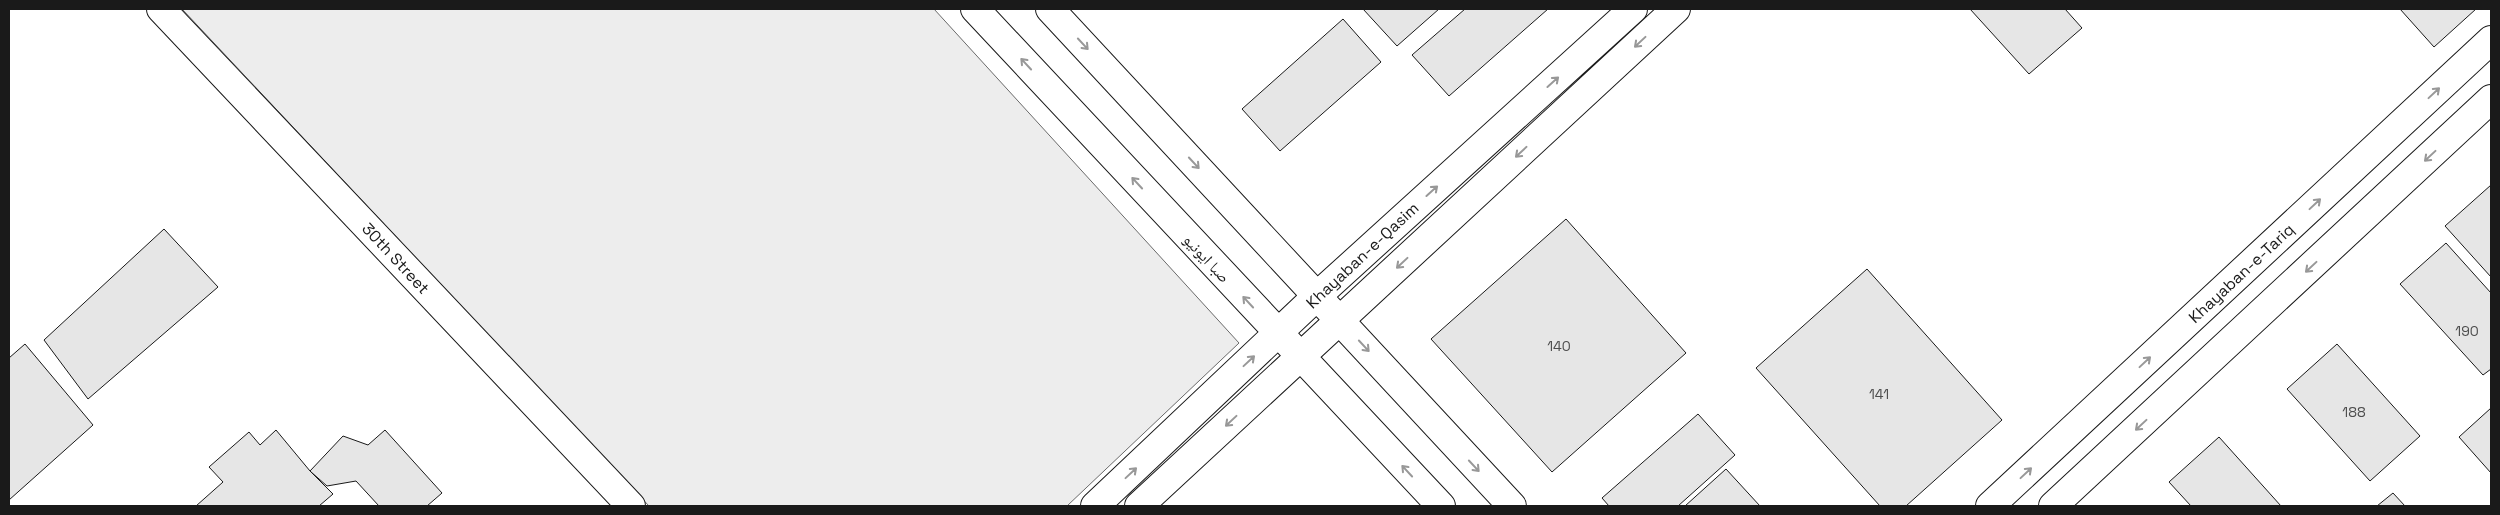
<svg xmlns="http://www.w3.org/2000/svg" width="2500" height="515" font-family="'Space Grotesk','Noto Naskh Arabic',sans-serif">
<style>
.built{fill:#ededed;stroke:#6a6a6a}
.building{fill:#e6e6e6;stroke:#1a1a1a}
.lines{fill:none;stroke-linecap:round;stroke-linejoin:round}
.street-casing{stroke:#1a1a1a;stroke-width:30}
.secondary-casing{stroke:#1a1a1a;stroke-width:30}
.street{stroke:#fff;stroke-width:28}
.secondary{stroke:#fff;stroke-width:28}
.oneway{stroke:#989898}
.labels{text-anchor:middle;stroke-width:4;stroke-linejoin:round;paint-order:stroke}
.number-label{font-size:14px;fill:#4d4d4d}
.street-label{font-size:16px;fill:#1a1a1a;stroke:#fff}
</style>
<rect width="100%" height="100%" fill="#fff"/>
<path class="built" d="M182,9H934L1239,343L1067,506H649Z"/>
<path class="building" d="M1363,9H1439L1397,46Z
M1465,9H1548L1449,96L1412,55Z
M1970,9H2065L2082,28L2029,74Z
M2400,9H2476L2434,47Z
M1343,19L1381,62L1280,151L1242,109Z
M2491,185V277L2445,226Z
M1566,219L1686,353L1552,472L1431,339Z
M164,229L218,287L88,399L44,340Z
M2446,243L2491,293V369L2483,375L2400,284Z
M1867,269L2002,420L1906,506H1880L1756,368Z
M25,344L93,425L9,500V358Z
M2337,344L2420,436L2370,481L2287,389Z
M2491,408V473L2459,437Z
M1698,414L1735,455L1678,506H1609L1602,498Z
M276,430L310,471L333,494L319,506H196L223,482L209,467L249,432L260,445Z
M385,430L442,493L427,506H379L356,481L327,486L310,471L343,436L368,445Z
M2219,437L2281,506H2191L2169,482Z
M1726,469L1760,506H1685Z
M2393,493L2405,506H2377Z"/>
<g class="lines">
<g class="street-casing">
<path id="street" d="M161,9L631,506
M1990,506L2491,40
M2053,506L2491,99"/>
</g>
<g class="secondary-casing">
<path id="secondary" d="M975,9L1441,506
M1050,9L1512,506
M1095,506L1317,296L1633,9
M1139,506L1676,9"/>
</g>
<use href="#street" class="street"/>
<use href="#secondary" class="secondary"/>
</g>
<defs><path id="oneway-shaft" d="M-6 0H5M1.5-3L5.5 0L1.5 3" fill="none" stroke-width="1.6" stroke-linecap="round" stroke-linejoin="round" transform="scale(1.25)"/></defs>
<g class="oneway">
<use href="#oneway-shaft" transform="translate(1640 42) rotate(137)"/>
<use href="#oneway-shaft" transform="translate(1083 44) rotate(47)"/>
<use href="#oneway-shaft" transform="translate(1026 64) rotate(-133)"/>
<use href="#oneway-shaft" transform="translate(1553 82) rotate(-42)"/>
<use href="#oneway-shaft" transform="translate(2434 93) rotate(-43)"/>
<use href="#oneway-shaft" transform="translate(1521 152) rotate(137)"/>
<use href="#oneway-shaft" transform="translate(2430 156) rotate(137)"/>
<use href="#oneway-shaft" transform="translate(1194 163) rotate(47)"/>
<use href="#oneway-shaft" transform="translate(1137 183) rotate(-133)"/>
<use href="#oneway-shaft" transform="translate(1432 191) rotate(-42)"/>
<use href="#oneway-shaft" transform="translate(2315 204) rotate(-43)"/>
<use href="#oneway-shaft" transform="translate(1402 263) rotate(137)"/>
<use href="#oneway-shaft" transform="translate(2311 267) rotate(137)"/>
<use href="#oneway-shaft" transform="translate(1248 302) rotate(-133)"/>
<use href="#oneway-shaft" transform="translate(1364 346) rotate(47)"/>
<use href="#oneway-shaft" transform="translate(1249 361) rotate(-43)"/>
<use href="#oneway-shaft" transform="translate(2145 362) rotate(-43)"/>
<use href="#oneway-shaft" transform="translate(1231 421) rotate(137)"/>
<use href="#oneway-shaft" transform="translate(2141 425) rotate(137)"/>
<use href="#oneway-shaft" transform="translate(1474 466) rotate(47)"/>
<use href="#oneway-shaft" transform="translate(1407 471) rotate(-133)"/>
<use href="#oneway-shaft" transform="translate(1131 473) rotate(-43)"/>
<use href="#oneway-shaft" transform="translate(2026 473) rotate(-43)"/>
</g>
<g class="labels">
<g class="number-label">
<text x="2467" y="336">190</text>
<text x="1559" y="351">140</text>
<text x="1879" y="399">141</text>
<text x="2354" y="417">188</text>
</g>
<g class="street-label">
<text transform="translate(1362 255) rotate(-43)" y="6">Khayaban-e-Qasim</text>
<text transform="translate(396 258) rotate(47)" y="6">30th Street</text>
<text transform="translate(1207 258) rotate(47)" y="6">صبا ایونیو</text>
<text transform="translate(2241 273) rotate(-43)" y="6">Khayaban-e-Tariq</text>
</g>
</g>
<rect width="2500" height="515" fill="none" stroke="#1a1a1a" stroke-width="20"/>
</svg>
